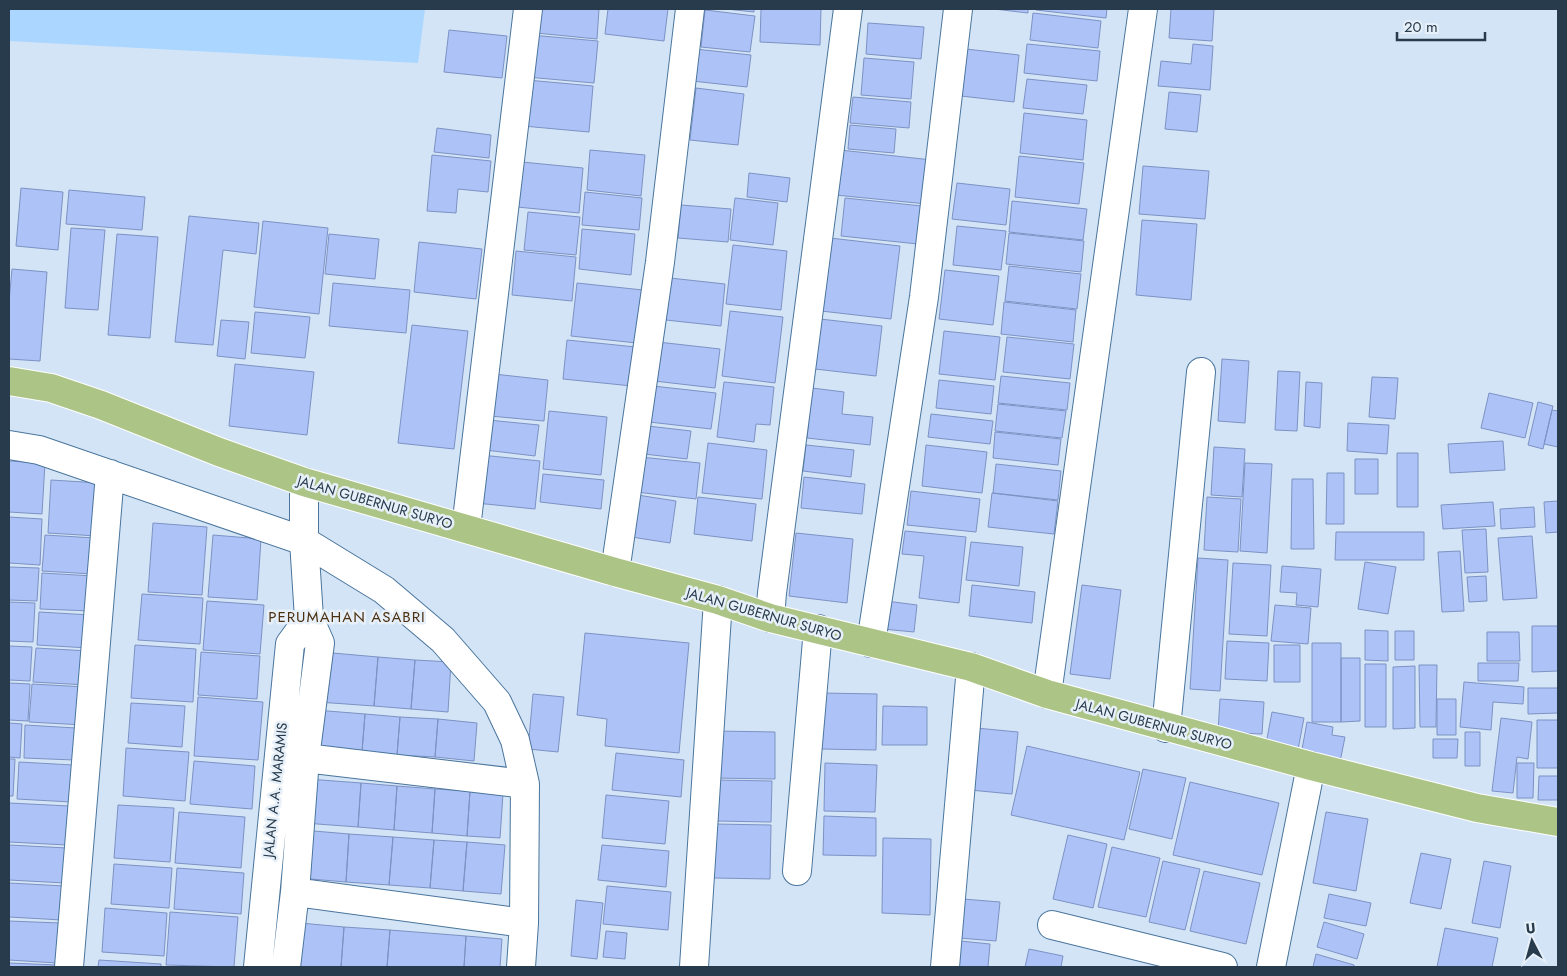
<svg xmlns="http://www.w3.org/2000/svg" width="1567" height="976" font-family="Jost,sans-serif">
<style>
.green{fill:#aad6ff}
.building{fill:#adc3f8;stroke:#7d92c3}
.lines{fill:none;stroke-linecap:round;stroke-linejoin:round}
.minor-casing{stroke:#4a759c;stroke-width:30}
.major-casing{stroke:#fff;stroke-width:30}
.minor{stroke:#fff;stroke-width:28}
.major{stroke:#adc487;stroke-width:28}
.labels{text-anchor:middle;stroke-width:5;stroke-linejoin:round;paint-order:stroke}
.street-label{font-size:14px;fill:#283b4c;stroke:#e7f0f9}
.neighbourhood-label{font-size:15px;letter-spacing:1px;fill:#4c3011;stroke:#e7f0f9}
</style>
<rect width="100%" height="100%" fill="#d2e4f6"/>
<path class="green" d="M9,9H425L418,63L9,41Z"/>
<path class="building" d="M538,9H599L597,39L536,33Z
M608,9H668L664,41L605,34Z
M726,9H754V12Z
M761,9H821L820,45L760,42Z
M994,9H1028V13Z
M1036,9H1107L1106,18L1036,10Z
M1171,9H1214L1212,41L1169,38Z
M705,10L755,16L750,52L701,47Z
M1033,13L1101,21L1098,48L1030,40Z
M868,23L924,27L921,59L866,54Z
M449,30L507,36L502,78L444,72Z
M531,35L598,41L594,83L527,77Z
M1027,44L1100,51L1097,81L1024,73Z
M1193,44L1213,46L1210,90L1158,86L1161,61L1191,64Z
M695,49L751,55L747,87L692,81Z
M966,49L1019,55L1014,102L961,96Z
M864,58L914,62L911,99L861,95Z
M1027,79L1087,85L1083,114L1023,108Z
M527,80L593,86L589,132L523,126Z
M696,88L744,94L738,145L690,140Z
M1169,92L1201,95L1197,132L1165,129Z
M853,97L911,102L909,128L850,123Z
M1024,113L1087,120L1083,160L1020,153Z
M850,125L896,129L894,153L848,149Z
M437,128L491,135L489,158L434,152Z
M590,150L645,155L641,196L587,190Z
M840,150L932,160L927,204L835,195Z
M432,155L491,161L488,192L458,189L456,213L427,211Z
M1019,156L1084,163L1079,204L1015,197Z
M522,162L583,168L579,213L517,207Z
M1143,166L1209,171L1205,219L1139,214Z
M749,173L790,178L787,202L747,197Z
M957,183L1010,189L1006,225L952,219Z
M21,188L63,192L58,250L16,246Z
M69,190L145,197L142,230L66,224Z
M585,192L642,198L639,230L582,225Z
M735,198L778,203L773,245L730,240Z
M845,198L922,206L918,244L841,236Z
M1012,201L1087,209L1083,240L1009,232Z
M681,205L731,209L728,242L678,238Z
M528,212L580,217L576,255L524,250Z
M189,216L259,223L256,254L223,250L213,345L175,342Z
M1142,220L1197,224L1191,300L1136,295Z
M263,221L328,228L319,314L254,307Z
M957,226L1006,231L1001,270L953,265Z
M71,228L105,230L98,310L65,308Z
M582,229L635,234L631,275L579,269Z
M1009,233L1084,241L1081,272L1006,264Z
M117,234L158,237L150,338L108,335Z
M329,234L379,239L375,279L325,274Z
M830,238L900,246L891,319L821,311Z
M419,242L482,249L476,299L414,292Z
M733,245L787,251L781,310L726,304Z
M516,251L576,257L572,301L512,295Z
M1009,266L1081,274L1077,309L1005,301Z
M12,269L47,272L40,361L9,359V302Z
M945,270L999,276L993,325L939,319Z
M670,278L725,284L721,326L666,320Z
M333,283L410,290L406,333L329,326Z
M577,283L643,290L637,343L571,336Z
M1004,302L1076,310L1073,342L1001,334Z
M730,311L783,317L775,383L722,376Z
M255,312L310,317L305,358L251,353Z
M820,319L882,326L876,376L815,369Z
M221,320L249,322L245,359L217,356Z
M412,325L468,331L454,449L398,443Z
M944,331L1000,337L995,380L939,374Z
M1007,337L1074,344L1070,379L1003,372Z
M567,340L636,347L632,386L563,379Z
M658,342L720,349L715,388L654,381Z
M1222,359L1249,361L1245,423L1218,421Z
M235,364L314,372L307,435L229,426Z
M1278,371L1300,372L1297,431L1275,430Z
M494,374L548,380L544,421L490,416Z
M1001,376L1070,383L1067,410L998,403Z
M1372,377L1398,378L1395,419L1369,417Z
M939,380L994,386L991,414L936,408Z
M724,382L774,387L770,425L756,424L754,442L717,437Z
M1306,382L1322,383L1320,428L1304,426Z
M653,386L716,393L711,429L649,422Z
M812,388L844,392L842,414L873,417L870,445L807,438Z
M1489,393L1533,403L1525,438L1481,428Z
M1538,402L1553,406L1543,449L1528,445Z
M998,404L1066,411L1062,438L995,431Z
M1552,410L1558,411V447L1544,444Z
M549,411L607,417L601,475L543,469Z
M931,414L993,421L990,444L928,437Z
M488,420L539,425L535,456L485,450Z
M1348,423L1389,425L1387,454L1347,451Z
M648,426L691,431L687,459L644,454Z
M995,432L1061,439L1058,465L993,458Z
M1503,441L1505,470L1450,473L1448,444Z
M708,443L767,450L762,499L702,493Z
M806,445L854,450L851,477L803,471Z
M926,445L987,452L982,493L922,486Z
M1214,447L1245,449L1242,497L1211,495Z
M1397,453H1418V507H1397Z
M481,455L540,461L535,509L476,503Z
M640,457L700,463L696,499L636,492Z
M1355,459H1378V494H1355Z
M9,461L45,463L42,514L9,512Z
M1245,463L1272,464L1267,553L1240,551Z
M996,464L1061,471L1058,500L993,493Z
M1327,473H1344V524H1326Z
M543,474L604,480L601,509L540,502Z
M804,477L865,484L862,514L801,508Z
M1292,479H1313L1314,549H1291Z
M51,480L100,483L97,536L48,533Z
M911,491L980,499L976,532L907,525Z
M992,493L1058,501L1054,534L988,527Z
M631,494L676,501L670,543L625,536Z
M698,497L756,504L752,541L694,534Z
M1207,497L1241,499L1238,552L1204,550Z
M1558,501V532L1546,533L1544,502Z
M1493,502L1495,526L1443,529L1441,505Z
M1534,507L1535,527L1501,529L1500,509Z
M9,517L42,519L40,565L9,563Z
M153,523L207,527L202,595L148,592Z
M1486,529L1488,572L1465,573L1462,530Z
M905,531L966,537L959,603L919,598L924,556L902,554Z
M1336,532H1424V560H1335Z
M796,533L853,539L847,603L789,596Z
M45,535L95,538L93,574L42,571Z
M213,535L261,539L257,600L208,597Z
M1532,536L1537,598L1503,600L1498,538Z
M971,542L1023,547L1019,586L966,580Z
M1460,551L1464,611L1442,612L1438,552Z
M1198,558L1228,560L1220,691L1190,689Z
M1365,562L1396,567L1388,614L1358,609Z
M1233,563L1271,565L1267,636L1229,634Z
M1282,566L1321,569L1318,607L1296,605L1297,593L1280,592Z
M9,567L39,568L37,601L9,600Z
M42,573L94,576L92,611L40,609Z
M1486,576L1487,601L1469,602L1467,577Z
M972,585L1035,592L1032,623L969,616Z
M1082,585L1121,590L1110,679L1070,674Z
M142,594L203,598L200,644L138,640Z
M207,601L264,605L260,654L203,650Z
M886,601L917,605L914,632L883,629Z
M9,602L35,603L33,642L9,641Z
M1275,605L1311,608L1308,644L1271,641Z
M39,612L91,615L89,648L37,645Z
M1532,626H1558V671L1532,672Z
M1365,630L1388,631V661L1365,660Z
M1395,631H1414V660H1395Z
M1487,632H1519L1520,661H1487Z
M585,633L689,643L679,753L605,746L607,719L577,715Z
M1227,641L1269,643L1267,681L1225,679Z
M1312,643H1341V722H1312Z
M135,645L196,649L193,702L131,698Z
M1274,645H1300V682H1274Z
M9,646L32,647L30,681L9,680Z
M36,648L89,651L87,685L33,682Z
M201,652L260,656L257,699L198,695Z
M321,652L378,657L374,706L318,702Z
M378,657L415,660L411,709L374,706Z
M1341,658H1360V721L1341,722Z
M415,660L451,662L448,712L411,709Z
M1478,663H1519L1518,681H1478Z
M1365,664H1386V727H1365Z
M1419,665H1437L1436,727H1420Z
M1415,666V728L1393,729V667Z
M1464,682L1524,687L1523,704L1493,702L1491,730L1460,727Z
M9,683L30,684L28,721L9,720Z
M32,684L86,687L84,725L29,722Z
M1528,688H1558V713L1528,714Z
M822,693L877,694L876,750L821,749Z
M533,694L564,697L558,752L528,749Z
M198,697L263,702L258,760L194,756Z
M1220,699L1264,702L1262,734L1218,732Z
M1437,699H1456V735H1437Z
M131,703L185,706L182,747L128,743Z
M883,706L927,707V745H882Z
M315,710L365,714L362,752L312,748Z
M1272,712L1304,718L1297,755L1265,749Z
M365,714L400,717L397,755L362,752Z
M400,717L438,719L435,757L397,755Z
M1501,718L1532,722L1528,759L1517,757L1513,793L1492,791Z
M438,719L477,723L474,761L435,757Z
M1537,720H1558V768H1537Z
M1307,722L1333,727L1332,735L1345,737L1340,762L1301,755Z
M9,723L22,724L20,758L9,757Z
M25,725L76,728L74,760L24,758Z
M976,728L1018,732L1012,794L970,790Z
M717,731L775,732V779L716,778Z
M1465,732H1480V766H1465Z
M1433,739H1458L1457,758H1433Z
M1027,746L1140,772L1124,840L1011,815Z
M126,748L189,752L185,801L123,796Z
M616,753L684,760L681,797L612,790Z
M9,759H15L13,796H9Z
M194,761L255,766L252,809L190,804Z
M19,762L73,765L71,802L17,799Z
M825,763L877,765L875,812L824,811Z
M1517,763H1534L1533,798H1517Z
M1143,769L1186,778L1172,839L1129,829Z
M1539,776H1558V800H1538Z
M308,779L361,783L358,827L304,823Z
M717,780L772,781L771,822L716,821Z
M1190,782L1279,803L1262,875L1173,855Z
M361,783L397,786L394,830L358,827Z
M397,786L435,789L432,833L394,830Z
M435,789L470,791L467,836L432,833Z
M470,791L503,794L500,838L467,836Z
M606,795L669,801L665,844L602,838Z
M9,803L69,806L67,845L9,842Z
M118,805L174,808L170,862L114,858Z
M179,812L245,817L241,868L175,863Z
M1326,812L1368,819L1356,891L1313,883Z
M824,816L876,818V856L823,855Z
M714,824L771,825L770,879L713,878Z
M302,830L349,834L346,882L299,878Z
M349,834L393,837L389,885L346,882Z
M1068,835L1107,844L1093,908L1053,899Z
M393,837L434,840L430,888L389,885Z
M883,838L931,839L930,915L882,913Z
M434,840L467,842L463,891L430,888Z
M467,842L505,845L501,894L463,891Z
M9,845L67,848L65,883L9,880Z
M602,845L669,851L666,887L598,880Z
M1112,847L1160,858L1146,917L1098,907Z
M1421,853L1451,859L1441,909L1410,903Z
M1163,861L1200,869L1185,930L1149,922Z
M1484,861L1511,866L1500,928L1472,923Z
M114,864L172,868L169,908L111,904Z
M177,868L244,873L241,914L174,909Z
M1204,871L1260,883L1246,944L1190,931Z
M9,883L65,886L62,920L9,917Z
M607,886L671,892L668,930L603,924Z
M1329,894L1371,903L1366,926L1324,918Z
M963,899L1000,902L996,941L959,938Z
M576,900L603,903L597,959L571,956Z
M105,908L167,913L164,956L102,952Z
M170,912L238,917L234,967L166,965Z
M9,921L60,923L57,963L9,960Z
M1324,922L1364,934L1357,959L1317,947Z
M300,923L344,927L341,967H297Z
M344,927L390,930L387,967H341Z
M1445,928L1498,938L1492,967H1437Z
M390,930L466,936L464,967H387Z
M606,931L627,933L625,959L603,957Z
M466,936L502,939L500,967H464Z
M960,941L990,944L988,967H957Z
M1029,949L1063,956L1061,967H1025Z
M1316,954L1354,965V967H1313Z
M99,960L161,964V967H98Z
M9,963L58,965V967H9Z"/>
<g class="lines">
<g class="minor-casing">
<path id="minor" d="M9,445L39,450L304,541L384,590L443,640L497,702L515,740L525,784L524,923L521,967
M466,528L528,9
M615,572L660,262L690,9
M770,618L772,593L848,9
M871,643L924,297L958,9
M1047,694L1143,9
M1166,728L1201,372
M305,758L525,784
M797,871L818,629
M295,892L524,923
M1052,925L1223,967
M69,967L110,474
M258,967L290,644L309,618
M286,967L295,892L305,758L320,643L309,618L304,541V482
M694,967L718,600
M945,967L971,667
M1271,967L1311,766"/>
</g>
<g class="major-casing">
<path id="major" d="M9,381L51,388L101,405L219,452L304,482L615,572L718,600L770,618L971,667L1047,694L1311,766L1477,808L1558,822"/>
</g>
<use href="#minor" class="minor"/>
<use href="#major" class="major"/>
</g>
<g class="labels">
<g class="street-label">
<text transform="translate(375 502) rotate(16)" y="5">JALAN GUBERNUR SURYO</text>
<text transform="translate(764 614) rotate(16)" y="5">JALAN GUBERNUR SURYO</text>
<text transform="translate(1154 724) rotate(15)" y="5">JALAN GUBERNUR SURYO</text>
<text transform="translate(275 790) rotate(-84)" y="5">JALAN A.A. MARAMIS</text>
</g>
<g class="neighbourhood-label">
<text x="347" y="622">PERUMAHAN ASABRI</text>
</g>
</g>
<rect width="1567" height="976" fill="none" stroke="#283b4c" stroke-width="20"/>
<g transform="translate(1532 941) rotate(354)" stroke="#e7f0f9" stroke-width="4" paint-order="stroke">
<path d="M0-4L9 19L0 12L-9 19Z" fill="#283b4c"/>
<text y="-8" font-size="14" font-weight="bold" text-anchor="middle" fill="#283b4c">U</text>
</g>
<path d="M1397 32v8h88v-8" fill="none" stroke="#283b4c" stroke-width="2.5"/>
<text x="1404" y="32" font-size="15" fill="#283b4c" stroke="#e7f0f9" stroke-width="4" paint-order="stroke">20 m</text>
</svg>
